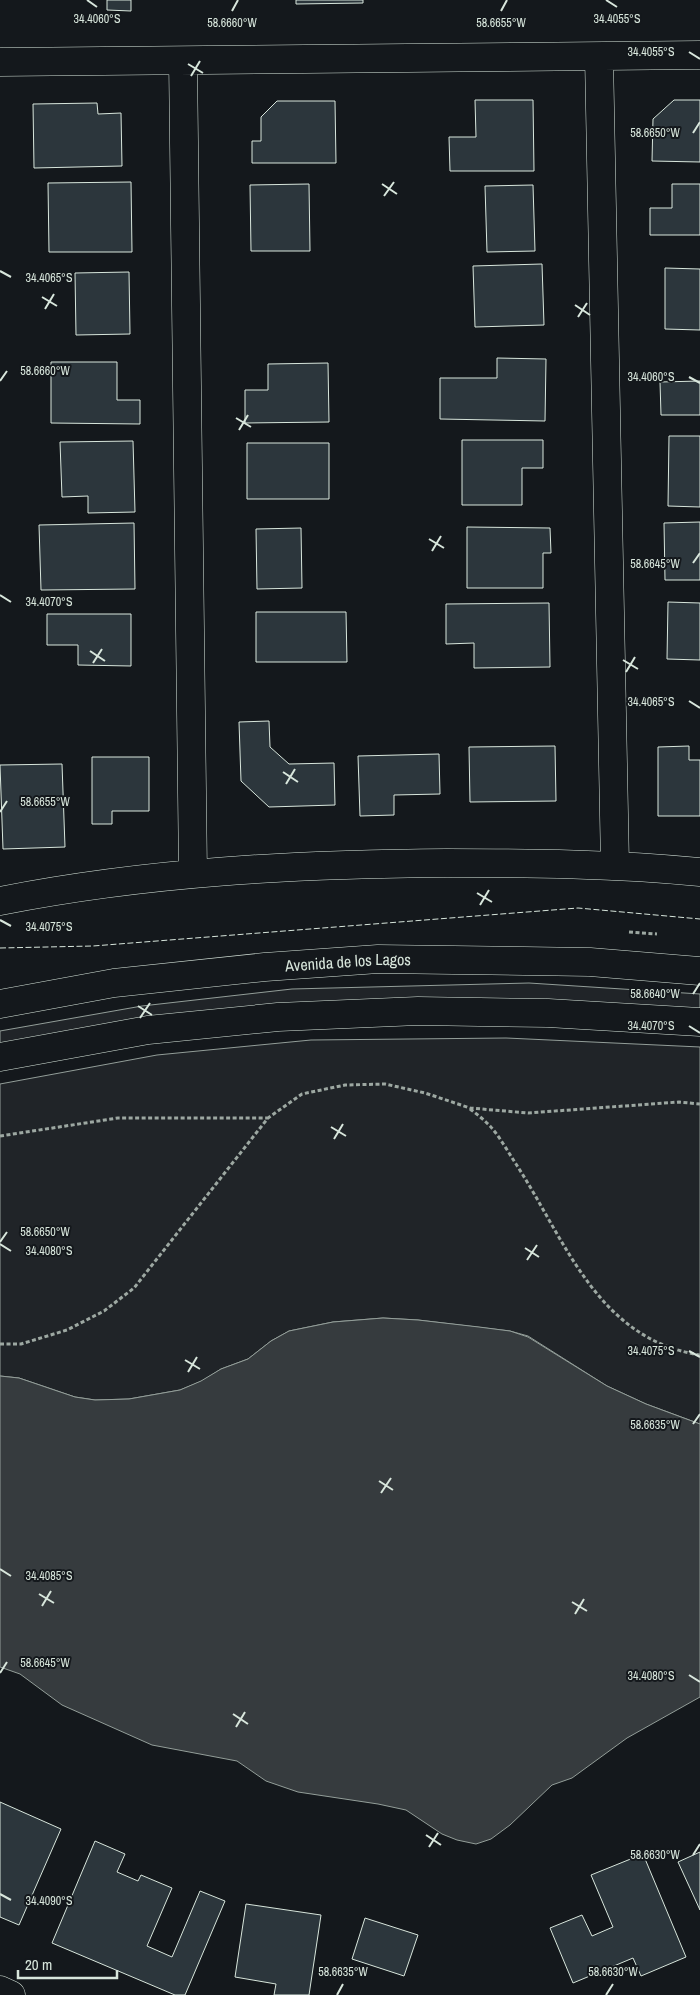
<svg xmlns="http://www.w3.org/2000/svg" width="700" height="1995" font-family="'Archivo Narrow',sans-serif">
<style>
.green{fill:#202428;stroke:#939e99}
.water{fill:#363b3e;stroke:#939e99}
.building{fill:#2c363c;stroke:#d8e6dc}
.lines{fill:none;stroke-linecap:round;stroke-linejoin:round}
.minor-casing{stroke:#d8e6dc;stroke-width:29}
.tertiary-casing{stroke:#d8e6dc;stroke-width:29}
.path{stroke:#9da8a2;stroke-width:3;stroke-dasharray:4 2.5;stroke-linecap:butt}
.minor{stroke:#14181c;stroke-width:28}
.tertiary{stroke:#14181c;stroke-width:28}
.fence{stroke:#d8e6dc;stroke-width:1;stroke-dasharray:6 2.5;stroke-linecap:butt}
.ticks{fill:none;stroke:#d8e6dc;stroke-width:2}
.labels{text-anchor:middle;stroke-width:4;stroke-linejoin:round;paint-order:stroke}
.street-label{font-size:16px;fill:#d8e6dc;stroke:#14181c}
.ticks-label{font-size:12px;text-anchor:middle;fill:#d8e6dc;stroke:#14181c;stroke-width:4;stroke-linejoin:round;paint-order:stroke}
</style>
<rect width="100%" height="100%" fill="#14181c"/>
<path class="green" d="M529,983L700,994V1014L526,1002L0,1049V1031L142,1006L292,989Z
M506,1038L700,1047V1424L646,1404L607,1386L528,1336L510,1331L418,1320L383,1318L333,1322L289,1331L271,1341L248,1359L221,1369L202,1381L180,1390L129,1399L95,1400L75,1397L19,1378L0,1376V1084L157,1055L311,1040Z"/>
<path class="water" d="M383,1318L418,1320L479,1327L510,1331L528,1337L607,1386L646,1404L700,1424V1697L627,1738L572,1778L552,1785L510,1825L491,1839L476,1844L457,1840L442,1834L406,1810L378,1804L298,1792L266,1781L237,1761L152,1745L62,1705L20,1674L0,1667V1376L19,1378L75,1397L95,1400L129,1399L180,1390L201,1381L221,1369L248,1359L271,1341L289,1331L333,1322Z"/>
<path class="building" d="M107,0H131V11L107,10Z
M296,0H363V3L296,4Z
M475,100H533L534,171H450L449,137H476Z
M674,100H700V162L652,161L653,119Z
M277,101H335L336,163H252V141H261V117Z
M97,103L98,114L121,113L122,166L34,168L33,104Z
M131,182L132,252H49L48,183Z
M309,184L310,251H251L250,185Z
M672,184H700V235H650V208H672Z
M533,185L535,251L487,252L485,186Z
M542,264L544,325L475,327L473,266Z
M665,268L700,269V330L665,329Z
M129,272L130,334L76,335L75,273Z
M497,358L546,359L545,421L440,419V378H497Z
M51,362H117V400H140V424L51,423Z
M328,363L329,422L245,423V390H268V364Z
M700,381V415H661L660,382Z
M669,436H700V507L668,506Z
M462,440H543V468H522V505H462Z
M133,441L135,512L88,513V496L62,497L60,442Z
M247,443H329V499H247Z
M700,522V580H665L664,523Z
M134,523L135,589L41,590L39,525Z
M467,527L550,528L551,553H543V588H467Z
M301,528L302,588L257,589L256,529Z
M668,602L700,603V660L667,659Z
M549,603L550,667L474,668V643L446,644V604Z
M256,612H346L347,662H256Z
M47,614H131V666L78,665V645H47Z
M269,721L270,747L289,764L334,763L335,805L269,807L241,781L239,722Z
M555,746L556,801L470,802L469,747Z
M689,746V760H700V816H658V747Z
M439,754L440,794L394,795V815L360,816L358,756Z
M92,757H149V811H112V824H92Z
M62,764L65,847L3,849L0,765Z
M0,1802L61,1829L19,1925L0,1917Z
M95,1841L125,1854L117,1872L138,1881L141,1875L172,1888L147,1946L172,1957L200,1891L225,1901L185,1995H175L52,1943Z
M700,1852V1910L678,1862Z
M643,1854L686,1957L641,1976L633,1958L573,1983L550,1928L582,1915L592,1936L613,1927L591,1875Z
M246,1904L321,1915L309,1995H274L276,1984L235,1977Z
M365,1918L418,1935L404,1976L352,1959Z"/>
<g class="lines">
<g class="minor-casing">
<path id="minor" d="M599,57L615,865
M183,61L193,873
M0,62L700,55
M0,901C147,872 297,864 447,863C532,863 616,864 700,872
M0,1990L11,1995"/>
</g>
<g class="tertiary-casing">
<g id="tertiary">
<path id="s1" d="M0,1004L114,983L265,967L378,959L590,962L700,971"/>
<path d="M0,1057L148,1030L278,1017L418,1011L548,1013L700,1022"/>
</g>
</g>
<path class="path" d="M629,932L657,934
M470,1109C477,1114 484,1120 490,1126C500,1137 508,1152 516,1164C566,1241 597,1339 700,1355
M0,1136L118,1118H268
M0,1344H21L67,1330L104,1311L134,1288L268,1118L302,1094L345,1085L385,1084L425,1093L470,1108L528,1113L679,1102L700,1104"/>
<use href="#minor" class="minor"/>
<use href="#tertiary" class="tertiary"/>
<path class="fence" d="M0,948L93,946L578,908L700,919"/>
</g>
<path class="ticks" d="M87,0L97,7M606,0L617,7M232,11L238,0M501,11L507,0M689,52L700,59M188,64L203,73M191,76L200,61M693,133L700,122M382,184L397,194M384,196L394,182M0,271L11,277M42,297L57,306M575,305L590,315M45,309L54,294M578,317L587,303M689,377L700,383M0,381L7,371M236,418L251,427M239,430L248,415M429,539L444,548M432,551L441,536M693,563L700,553M0,595L11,602M90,651L105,661M623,660L638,669M93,663L102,649M626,672L635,657M689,701L700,708M283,772L298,782M286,784L295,769M0,812L7,801M477,893L492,902M480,905L489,890M0,920L11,926M693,994L700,983M138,1006L152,1015M140,1018L150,1003M689,1026L700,1033M331,1127L346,1136M334,1139L343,1124M0,1242L7,1232M0,1244L11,1251M525,1248L539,1257M527,1260L537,1245M689,1351L700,1357M185,1360L200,1369M188,1372L197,1357M693,1424L700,1414M379,1481L393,1490M381,1493L391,1478M0,1569L11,1576M39,1594L54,1603M572,1602L587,1611M42,1606L51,1591M575,1614L584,1599M0,1673L7,1662M689,1675L700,1682M233,1714L248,1724M236,1727L245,1712M426,1835L441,1845M429,1847L438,1833M693,1855L700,1844M0,1894L11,1900M337,1995L343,1984M606,1995L613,1984"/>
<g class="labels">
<g class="street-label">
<text dy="6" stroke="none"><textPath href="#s1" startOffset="351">Avenida de los Lagos</textPath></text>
</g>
</g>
<g class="ticks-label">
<text x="97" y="23">34.4060°S</text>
<text x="617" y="23">34.4055°S</text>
<text x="232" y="27">58.6660°W</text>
<text x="501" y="27">58.6655°W</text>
<text x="651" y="56">34.4055°S</text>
<text x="655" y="137">58.6650°W</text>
<text x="49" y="282">34.4065°S</text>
<text x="45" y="375">58.6660°W</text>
<text x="651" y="381">34.4060°S</text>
<text x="655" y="568">58.6645°W</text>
<text x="49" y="606">34.4070°S</text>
<text x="651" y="706">34.4065°S</text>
<text x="45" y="806">58.6655°W</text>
<text x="49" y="931">34.4075°S</text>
<text x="655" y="998">58.6640°W</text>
<text x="651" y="1030">34.4070°S</text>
<text x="45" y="1236">58.6650°W</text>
<text x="49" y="1255">34.4080°S</text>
<text x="651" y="1355">34.4075°S</text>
<text x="655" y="1429">58.6635°W</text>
<text x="49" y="1580">34.4085°S</text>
<text x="45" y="1667">58.6645°W</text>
<text x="651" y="1680">34.4080°S</text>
<text x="655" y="1859">58.6630°W</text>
<text x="49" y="1905">34.4090°S</text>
<text x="343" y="1976">58.6635°W</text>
<text x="613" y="1976">58.6630°W</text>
</g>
<path d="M18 1970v8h99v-8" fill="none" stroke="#d8e6dc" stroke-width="2.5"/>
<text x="25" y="1970" font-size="15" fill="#d8e6dc" stroke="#14181c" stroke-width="4" paint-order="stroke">20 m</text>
</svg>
